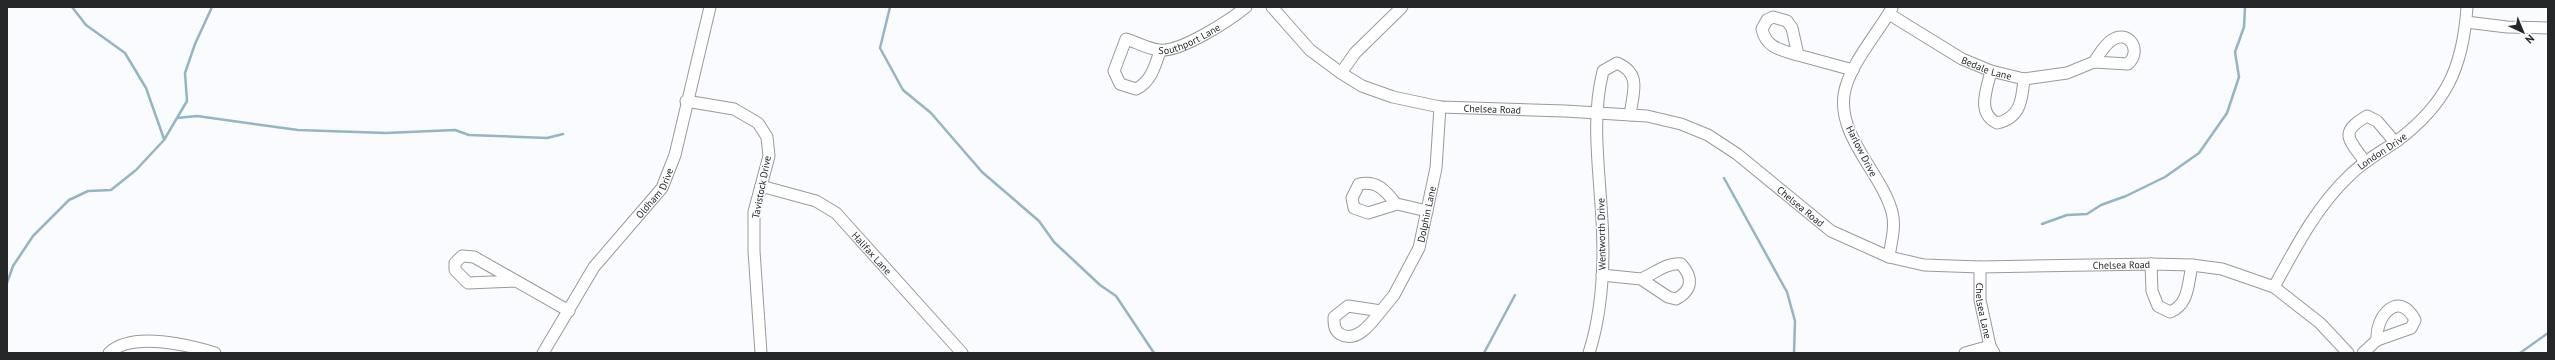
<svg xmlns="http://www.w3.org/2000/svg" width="2555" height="360" font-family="'PT Sans',sans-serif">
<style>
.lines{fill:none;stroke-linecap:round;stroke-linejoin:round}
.stream{stroke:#92b6c4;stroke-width:2.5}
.minor-casing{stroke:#989a9d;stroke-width:13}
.minor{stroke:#fff;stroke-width:11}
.labels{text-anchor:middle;stroke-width:3.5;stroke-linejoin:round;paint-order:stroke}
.street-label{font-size:10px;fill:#262728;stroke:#f9fbfe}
</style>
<rect width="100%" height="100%" fill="#f9fbfe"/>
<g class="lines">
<path class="stream" d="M72,7L86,25L125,53L146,88L164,139
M890,7L880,48L903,90L931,113L982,172L1039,221L1054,242L1100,285L1116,296L1154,353
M177,118L197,116L298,130L386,133L455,130L469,135L547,138L563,134
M1724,178L1787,292L1795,321L1794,353
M2042,224L2067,215L2087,214L2101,205L2126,196L2165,177L2199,153L2227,113L2239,77L2235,52L2244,27L2245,7
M7,283L13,266L33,236L69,200L88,191L111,190L136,170L164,140L187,101L185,73L195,44L212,7
M1484,353L1515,295
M2520,353L2548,333"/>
<g class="minor-casing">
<g id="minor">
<path id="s1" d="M1272,7L1310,50L1341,73L1362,86L1393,97L1440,107L1565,111L1647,116L1681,124L1708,135L1737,154L1831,231L1889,257L1924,265L1980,267L2151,264L2192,265L2222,269L2274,287L2320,323L2348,353"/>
<path id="s2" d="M1889,14L1962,59L1991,71L2024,79L2067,73L2094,62L2128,64C2143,50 2128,29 2112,40C2104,45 2099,55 2094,62"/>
<path d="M2466,22L2507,27L2548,28"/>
<path id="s3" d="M1160,51C1155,66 1151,82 1136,89L1120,84L1114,71L1126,39C1136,42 1148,49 1159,50C1180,53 1230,20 1246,7"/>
<path d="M1798,55C1781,50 1766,48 1762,29L1767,20L1773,17L1787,21L1792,28L1798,55L1853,70"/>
<path d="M1991,71C1987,89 1976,113 1997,123C2021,118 2022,99 2024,79"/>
<path d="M1341,73L1355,53L1402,7"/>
<path d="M686,101L734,109L758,123L767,137L769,156L754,212V251L761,353"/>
<path d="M2365,162C2349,139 2338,133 2367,116L2377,121L2395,142"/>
<path id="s4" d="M761,186L816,201L836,213L962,353"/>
<path d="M1397,204L1368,213L1354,208L1352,198L1359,184C1377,180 1386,191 1396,204H1397L1427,211"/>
<path d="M1889,257C1891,242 1896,227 1892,212C1882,174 1838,137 1844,95C1848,66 1878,33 1892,8"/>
<path d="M2151,264L2152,291L2158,306L2170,312C2189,305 2188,283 2192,265"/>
<path id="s5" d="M1980,267V300L1990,346L1994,353"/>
<path d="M1602,275L1641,279L1668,297L1676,299C1693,290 1693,277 1681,264C1667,262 1654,274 1641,279"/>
<path d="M515,281L468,283L455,270V263L462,256L474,257L569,311"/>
<path id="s6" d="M2274,287C2296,247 2316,207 2350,175C2364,161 2381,152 2397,141C2446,104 2463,68 2467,7"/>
<path id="s7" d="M1381,311C1372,322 1357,344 1340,334C1334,330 1334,324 1334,317L1348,306L1381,311L1394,295L1419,248L1436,168L1440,107"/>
<path d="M109,353C132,331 188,345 215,353"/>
<path id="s8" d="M543,353L594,267L662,188L675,155L710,7"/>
<path d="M1589,353C1604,306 1605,254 1601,205C1598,159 1592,115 1603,71L1617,63C1642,74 1633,92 1630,115"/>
<path d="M1965,353L1990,346"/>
<path d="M2363,353L2377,340L2411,328L2415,320C2399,289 2375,316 2377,340"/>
</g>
</g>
<use href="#minor" class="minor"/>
</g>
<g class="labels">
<g class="street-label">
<text dy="4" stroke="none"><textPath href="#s3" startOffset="179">Southport Lane</textPath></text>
<text dy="4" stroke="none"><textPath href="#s2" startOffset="112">Bedale Lane</textPath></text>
<text dy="4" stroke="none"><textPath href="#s1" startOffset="254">Chelsea Road</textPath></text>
<text transform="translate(1862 151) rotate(63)" y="4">Harlow Drive</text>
<text dy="4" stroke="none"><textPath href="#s6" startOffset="176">London Drive</textPath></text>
<text transform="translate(761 187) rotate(-79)" y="4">Tavistock Drive</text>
<text dy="4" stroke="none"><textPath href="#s8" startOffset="196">Oldham Drive</textPath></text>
<text dy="4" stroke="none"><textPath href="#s1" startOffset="590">Chelsea Road</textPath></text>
<text dy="4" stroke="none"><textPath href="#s7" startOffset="230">Dolphin Lane</textPath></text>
<text transform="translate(1601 234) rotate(-91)" y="4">Wentworth Drive</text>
<text dy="4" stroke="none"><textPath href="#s4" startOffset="134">Halifax Lane</textPath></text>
<text dy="4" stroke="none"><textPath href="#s1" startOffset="926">Chelsea Road</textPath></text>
<text dy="4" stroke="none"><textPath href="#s5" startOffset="44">Chelsea Lane</textPath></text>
</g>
</g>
<rect width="2555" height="360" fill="none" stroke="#262728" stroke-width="16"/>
<g transform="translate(2523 32) rotate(136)" stroke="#f9fbfe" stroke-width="3" paint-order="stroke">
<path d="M0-3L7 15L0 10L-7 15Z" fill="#262728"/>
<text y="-6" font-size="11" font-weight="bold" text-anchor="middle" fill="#262728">N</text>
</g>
</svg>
